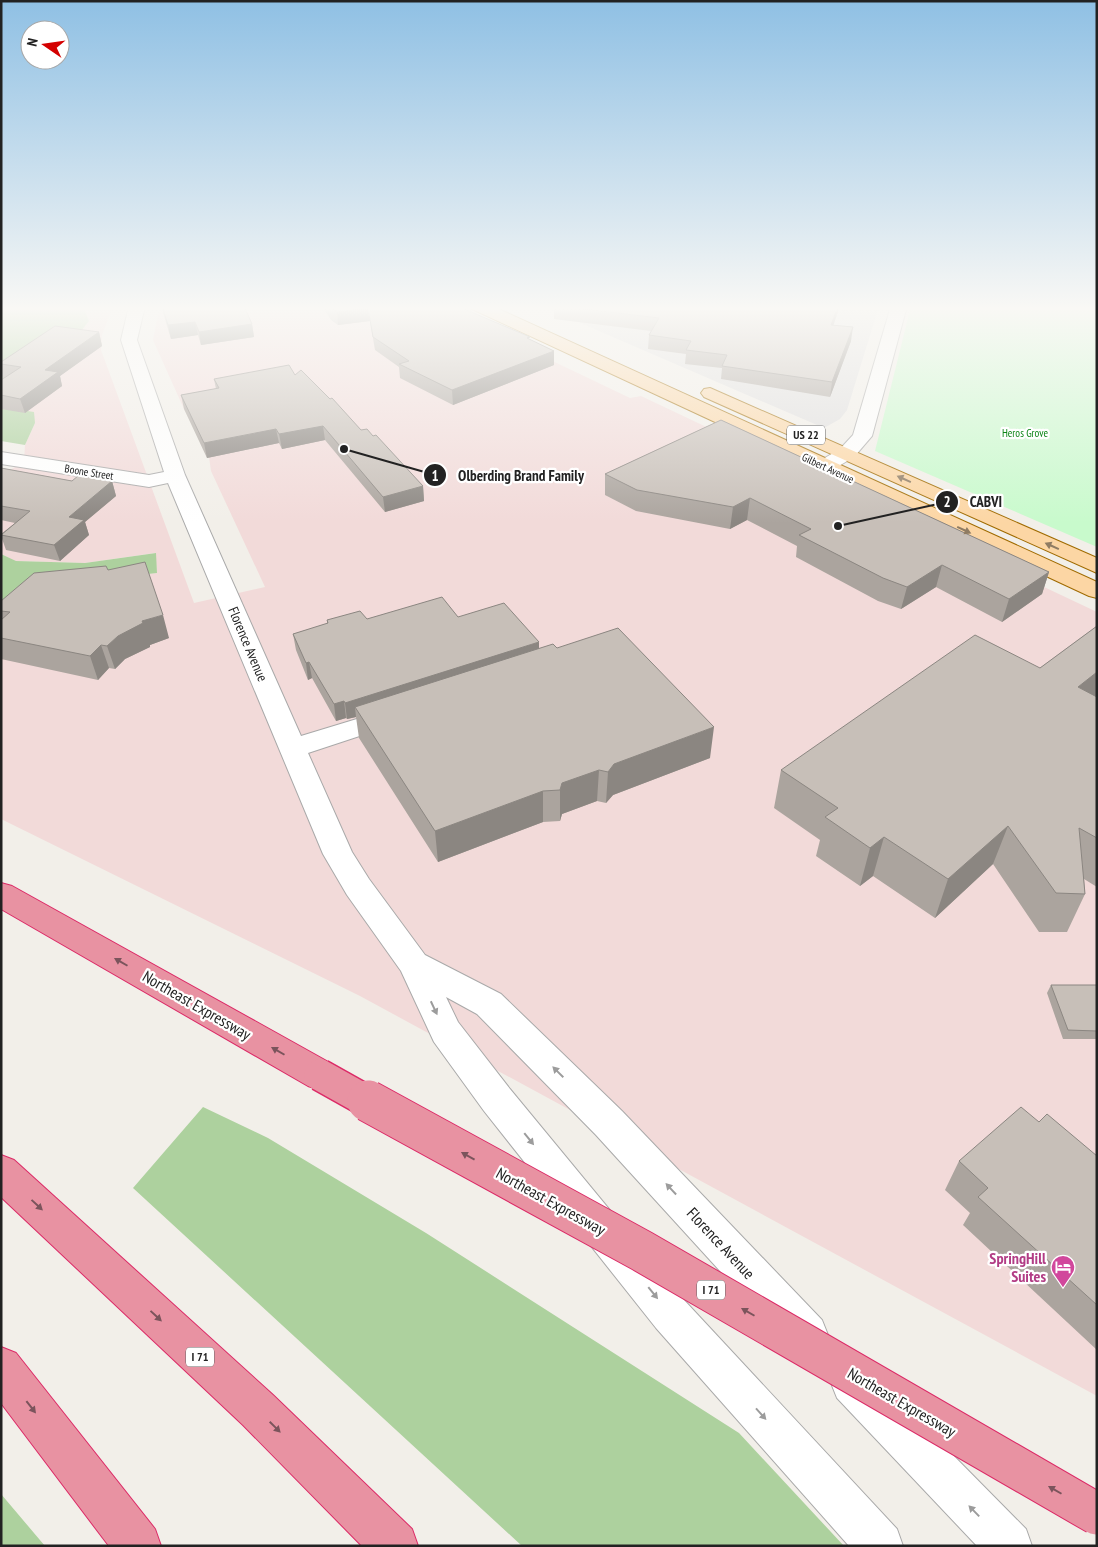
<svg xmlns="http://www.w3.org/2000/svg" width="1098" height="1547" font-family="'PT Sans Narrow',sans-serif">
<style>
.residential{fill:#e0dfdf}
.commercial{fill:#f2dad9}
.forest{fill:#add19e}
.park{fill:#c8facc}
.lines{fill:none;stroke-linecap:round;stroke-linejoin:round}
.minor-casing{stroke:#a9a9a9;stroke-width:2}
.major-casing{stroke:#a06b00;stroke-width:2}
.highway-casing{stroke:#dc2a67;stroke-width:2}
.minor{fill:#fff;fill-rule:evenodd}
.major{fill:#fcd6a4;fill-rule:evenodd}
.highway{fill:#e892a2;fill-rule:evenodd}
.highway-bridge-far1-casing{stroke:#dc2a67;stroke-width:34;stroke-linecap:butt}
.highway-bridge-casing{stroke:#dc2a67;stroke-width:43;stroke-linecap:butt}
.highway-bridge-far1{stroke:#e892a2;stroke-width:31}
.highway-bridge{stroke:#e892a2;stroke-width:41}
.wall{fill:#aba49e}
.shaded-wall{fill:#8b8681}
.building{fill:#c7bfb8;stroke:#8b8681}
.oneway{fill:#8f7c63}
.oneway2{fill:#7b545c}
.oneway3{fill:#9c9c9c}
.labels{text-anchor:middle;stroke-width:4.5;stroke-linejoin:round;paint-order:stroke}
.far-park-label{font-size:11px;fill:#0c8416;stroke:#fff}
.far-street-label{font-size:11px;fill:#222;stroke:#fff}
.shield{fill:#fff;stroke:#646464;stroke-width:1}
.shield-label{font-size:12px;font-weight:bold;fill:#222}
.street-label{font-size:14px;fill:#222;stroke:#fff}
.near-street-label{font-size:16px;fill:#222;stroke:#fff}
.near-hotel-label{font-size:16px;font-weight:bold;fill:#b23c85;stroke:#fff;text-anchor:end}
.leader{fill:none;stroke:#222;stroke-width:2}
.callout-dot{fill:#222;stroke:#fff;stroke-width:2}
.mark-label{font-size:15px;text-anchor:middle;font-weight:bold;fill:#fff}
.callout-label{font-size:15px;text-anchor:middle;font-weight:bold;fill:#222;stroke:#fff;stroke-width:4.5;stroke-linejoin:round;paint-order:stroke}
</style>
<rect width="100%" height="100%" fill="#f2efe9"/>
<path class="residential" d="M541,306H879L847,410L840,419L824,428Z"/>
<path class="commercial" d="M83,306H113L102,335L101,350L194,603L265,587L211,471L209,457L184,409L153,340L160,306H437L630,398L641,396L1097,612V1396L360,996L1,819V613L41,586L157,573L155,553L85,563L15,561L1,554V475L24,462L25,445L35,423L1,407L74,340L89,321Z"/>
<path class="forest" d="M4,306H83L89,321L74,340L1,400V308Z
M1,407L34,412L35,423L25,445L1,441Z
M156,553L157,573L41,586L1,613V554L16,561L85,563Z
M203,1107L268,1138L426,1233L739,1433L844,1546H522L133,1188Z
M1,1494L45,1546H1Z"/>
<path class="park" d="M911,306H1097V547L875,451Z"/>
<g class="lines">
<g class="minor-casing">
<path id="minor" d="M129,306H145L137,340L185,475L301,736L393,708L402,710L406,716L402,722L308,753L352,852L369,879L425,955L501,994L622,1111L822,1320L828,1335L822,1350L807,1356L792,1350L596,1135L477,1014L446,997L458,1022L510,1089L684,1300L897,1529L903,1546H849L656,1328L484,1111L434,1042L401,971L347,895L323,854L168,483L149,487L1,464V452L149,475L164,472L121,340Z
M891,306H907L872,436L854,457L832,470L825,472L818,470L815,466L818,462L840,449L853,435Z
M852,1362L867,1368L1026,1529L1032,1546H977L837,1398L831,1383L837,1368Z"/>
</g>
<g class="major-casing">
<path id="major" d="M470,306H492L1097,582V598L1089,596L472,309Z
M710,388L1097,558V573L704,397L701,393L704,389Z"/>
</g>
<g class="highway-casing">
<path id="highway" d="M1,883L12,886L332,1064L338,1075L332,1086L320,1090L308,1086L1,909Z
M1,1155L14,1160L273,1395L412,1529L418,1546H362L243,1425L1,1197Z
M1,1347L16,1353L155,1529L161,1546H109L1,1403Z"/>
</g>
<use href="#minor" class="minor"/>
<use href="#major" class="major"/>
<use href="#highway" class="highway"/>
<g class="highway-bridge-far1-casing">
<path id="highway-bridge-far1" d="M320,1075L370,1103"/>
</g>
<g class="highway-bridge-casing">
<path id="highway-bridge" d="M368,1101L642,1251L1097,1514"/>
</g>
<use href="#highway-bridge-far1" class="highway-bridge-far1"/>
<use href="#highway-bridge" class="highway-bridge"/>
</g>
<path class="wall" d="M161,306H244L252,324L254,337L201,345L198,335L171,339Z
M322,306H457L554,351V365L453,405L400,378L399,367L375,350L370,321L338,325L331,320Z
M554,306H840L833,325L851,341L830,397L721,379L722,368L685,364L686,354L648,349L649,335L651,331L554,319Z
M99,332L102,346L60,376L62,386L25,413L1,409V380L5,378H3L1,373V364Z
M295,375L361,430L373,436L423,486L424,501L385,512L325,440L282,449L279,443L207,458L184,409L181,395L216,389L214,379Z
M721,420L1049,572L1042,594L1002,622L936,587L901,609L878,601L796,557L797,546L747,520L730,529L636,511L605,495V474Z
M1,468L72,481H112L116,496L85,522L89,535L60,561L6,550L1,536V534L15,523L1,520Z
M108,570L169,638L150,645V647L125,659L115,669L109,668L98,680L1,659V601Z
M458,617L539,648H557L710,758L613,795L606,803L597,801L562,814L560,821L543,822L438,862L359,738L356,717L347,719L346,718L336,721L312,678L308,680L296,650L293,634L327,624V620Z
M1097,626V887L1084,879L1085,894L1067,932H1039L993,864L935,918L873,876L860,886L816,856L820,840L774,808L781,770L1040,668Z
M1051,985H1097V1039H1063L1047,993Z
M1039,1122L1097,1156V1350L963,1225L970,1213L945,1190L959,1161Z"/>
<path class="shaded-wall" d="M838,306H840L829,338L831,325Z
M368,308L370,321L338,325L337,312Z
M195,322L198,335L171,339L168,325Z
M252,324L254,337L201,345L199,332Z
M853,327L851,341L830,397L832,382Z
M99,332L102,346L60,376L62,386L25,413L20,399L45,370Z
M554,351V365L453,405L452,390Z
M323,426L325,440L282,449L279,434Z
M276,429L279,443L207,458L204,443Z
M112,481L116,496L85,522L89,535L60,561L54,545L69,517Z
M423,486L424,501L385,512L383,497Z
M750,498L747,520L730,529L733,507Z
M942,565L936,587L901,609L907,587Z
M1049,572L1042,594L1002,622L1009,599Z
M163,615L169,638L150,645V647L125,659L115,669L107,646L118,636L142,621Z
M539,642V658L355,707L356,717L347,719L345,703Z
M101,645L109,668L98,680L90,656Z
M309,662L312,678L308,680L306,663Z
M1097,672V698L1078,687Z
M344,701L346,718L336,721L334,704Z
M714,727L710,758L613,795L606,803L608,772L614,764Z
M599,770L597,801L562,814L560,821V790L562,783Z
M543,791V822L438,862L435,831Z
M1008,826L993,864L935,918L948,879Z
M884,837L873,876L860,886L870,848Z"/>
<path class="building" d="M162,306H244L252,324L199,332L195,322L168,325Z
M329,306H457L530,337L527,338L554,351L452,390L399,364L409,361L373,337L368,308L337,312Z
M559,306H838L831,325L853,327L832,382L722,366L727,355L686,350L691,341L649,335L659,318Z
M55,326L99,332L45,370L58,372L20,399L1,395V380L21,367L1,364V362Z
M289,365L295,375L301,370L330,399L332,398L361,430L367,429L373,436L376,435L423,486L383,497L323,426L279,434L276,429L204,443L181,395L219,388L214,379Z
M721,420L1049,572L1009,599L942,565L907,587L883,578L799,535L811,529L750,498L733,507L637,490L605,474Z
M1,468L72,481L79,475L112,481L69,517L84,520L54,545L1,535L30,511L1,506Z
M145,562L163,615L142,621L143,623L118,636L107,646L101,645L90,656L1,638V620L10,612L1,611V601L34,573L106,566L108,570Z
M442,597L458,617L504,603L539,642L345,703L344,701L334,704L309,662L306,663L293,634L328,623L327,620L360,611L367,619Z
M1097,626V672L1078,687L1097,697V838L1079,828L1085,894L1056,893L1008,826L948,879L884,837L870,848L825,817L838,808L781,770L975,635L1040,668Z
M618,628L714,727L614,764L608,772L599,770L562,783L560,790L543,791L435,831L355,707L553,644L557,648Z
M1051,985H1097V1031L1068,1030Z
M1021,1107L1039,1122L1047,1114L1097,1156V1305L978,1197L988,1188L959,1161Z"/>
<defs><path id="oneway-solid" d="M-6-.8H1V-3.2L6.5 0L1 3.2V.8H-6Z" transform="scale(1.25)"/></defs>
<g class="oneway">
<use href="#oneway-solid" transform="translate(904 479) rotate(-156)"/>
<use href="#oneway-solid" transform="translate(964 530) rotate(25)"/>
<use href="#oneway-solid" transform="translate(1052 546) rotate(-156)"/>
</g>
<g class="oneway2">
<use href="#oneway-solid" transform="translate(121 962) rotate(-150)"/>
<use href="#oneway-solid" transform="translate(278 1051) rotate(-150)"/>
<use href="#oneway-solid" transform="translate(468 1156) rotate(-151)"/>
<use href="#oneway-solid" transform="translate(37 1205) rotate(43)"/>
<use href="#oneway-solid" transform="translate(748 1312) rotate(-150)"/>
<use href="#oneway-solid" transform="translate(156 1316) rotate(43)"/>
<use href="#oneway-solid" transform="translate(31 1407) rotate(52)"/>
<use href="#oneway-solid" transform="translate(275 1427) rotate(45)"/>
<use href="#oneway-solid" transform="translate(1055 1490) rotate(-150)"/>
</g>
<g class="oneway3">
<use href="#oneway-solid" transform="translate(434 1008) rotate(65)"/>
<use href="#oneway-solid" transform="translate(558 1072) rotate(-135)"/>
<use href="#oneway-solid" transform="translate(529 1139) rotate(51)"/>
<use href="#oneway-solid" transform="translate(671 1189) rotate(-133)"/>
<use href="#oneway-solid" transform="translate(653 1293) rotate(51)"/>
<use href="#oneway-solid" transform="translate(761 1414) rotate(48)"/>
<use href="#oneway-solid" transform="translate(974 1511) rotate(-134)"/>
</g>
<linearGradient id="sky" x2="0" y2="1"><stop stop-color="#8fc0e4"/><stop offset="0.59" stop-color="#f9f8f5"/><stop offset="1" stop-color="#f9f8f5" stop-opacity="0"/></linearGradient>
<rect width="1098" height="523" fill="url(#sky)"/>
<defs>
<g id="hotel-pin" transform="scale(1.25)"><path d="M0 17L-7.5 6A9.5 9.5 0 1 1 7.5 6Z" fill="#d1479c" stroke="#fff"/><path d="M-6-4.5h1.5V1H6V5H4.5V3h-9V5H-6ZM-4 0a1.8 1.8 0 1 1 3.6 0ZM.5 0V-2.5h3Q6-2.5 6 0Z" fill="#fff"/></g>
</defs>
<g fill-rule="evenodd">
<use href="#hotel-pin" x="1063" y="1267"/>
</g>
<g class="labels">
<g class="far-park-label">
<text x="1025" y="437">Heros Grove</text>
</g>
<g class="far-street-label">
<text transform="translate(828 468) rotate(25)" y="4">Gilbert Avenue</text>
<text transform="translate(89 472) rotate(9)" y="4">Boone Street</text>
</g>
<g class="shield">
<rect x="787" y="425.5" width="38" height="19" rx="4"/>
<rect x="697" y="1280.5" width="28" height="19" rx="4"/>
<rect x="186" y="1347.5" width="28" height="19" rx="4"/>
</g>
<g class="shield-label">
<text x="806" y="439">US 22</text>
<text x="711" y="1294">I 71</text>
<text x="200" y="1361">I 71</text>
</g>
<g class="street-label">
<text transform="translate(248 644) rotate(67)" y="5">Florence Avenue</text>
</g>
<g class="near-street-label">
<text transform="translate(197 1005) rotate(30)" y="6">Northeast Expressway</text>
<text transform="translate(551 1201) rotate(29)" y="6">Northeast Expressway</text>
<text transform="translate(721 1243) rotate(47)" y="6">Florence Avenue</text>
<text transform="translate(902 1402) rotate(30)" y="6">Northeast Expressway</text>
</g>
<g class="near-hotel-label">
<text x="1046" y="1264">SpringHill<tspan x="1046" dy="18">Suites</tspan></text>
</g>
</g>
<path class="leader" d="M344 449L435 475M838 526L947 502"/>
<g class="callout-dot">
<circle cx="344" cy="449" r="5"/>
<circle cx="838" cy="526" r="5"/>
<circle cx="435" cy="475" r="12"/>
<circle cx="947" cy="502" r="12"/>
</g>
<g class="mark-label">
<text x="435" y="481">1</text>
<text x="947" y="507">2</text>
</g>
<g class="callout-label">
<text x="521" y="481">Olberding Brand Family</text>
<text x="986" y="507">CABVI</text>
</g>
<rect width="1098" height="1547" fill="none" stroke="#222222" stroke-width="5"/>
<g transform="translate(45 45) rotate(283)"><circle r="24" fill="#ffffff" stroke="#a7a7a7"/>
<path d="M0-4L9 19L0 12L-9 19Z" fill="#d40000"/>
<text y="-8" font-size="14" font-weight="bold" text-anchor="middle" fill="#222222">N</text>
</g>
</svg>
